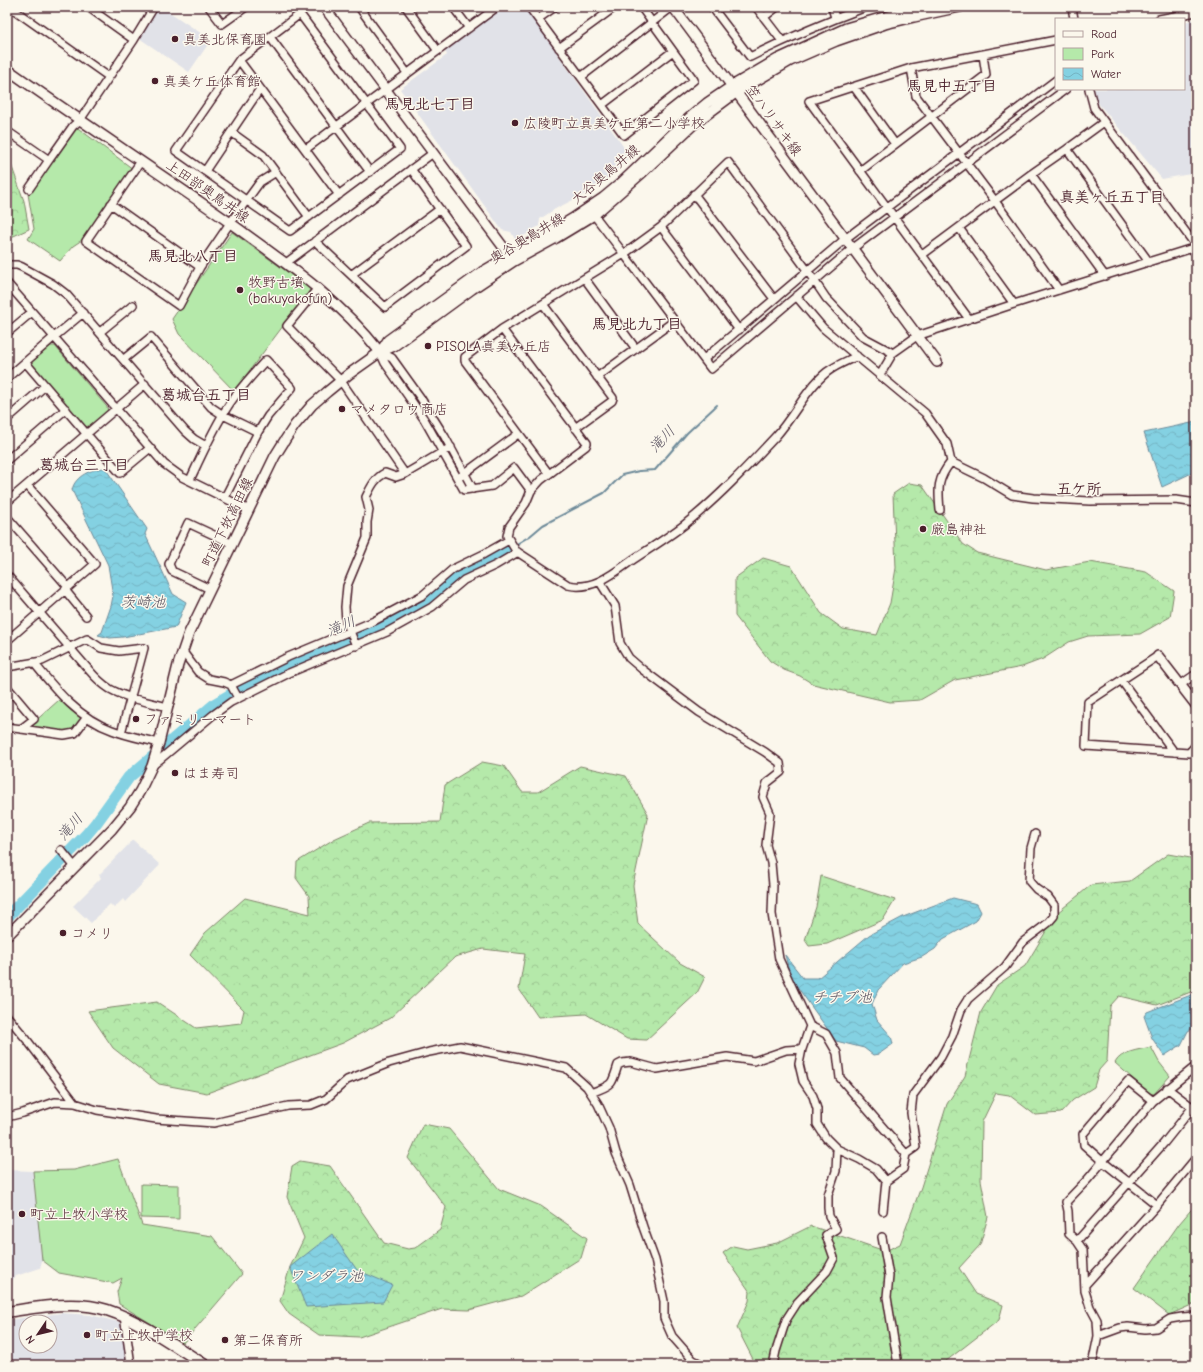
<svg xmlns="http://www.w3.org/2000/svg" width="1203" height="1372" font-family="'Comic Neue','Klee One',sans-serif">
<style>
.built{fill:#e1e2e8;fill-rule:evenodd}
.forest{fill:url(#forest-crowns);stroke:#80846a}
.park{fill:#b5e9aa;stroke:#80846a}
.water{fill:url(#water-waves);stroke:#6d8a99}
.lines{fill:none;stroke-linecap:round;stroke-linejoin:round}
.stream{stroke:#6d8a99;stroke-width:2}
.river{stroke:#84d1e2;stroke-width:12}
.minor-casing{stroke:#4a1f2b;stroke-width:10}
.tertiary-casing{stroke:#4a1f2b;stroke-width:12}
.secondary-casing{stroke:#4a1f2b;stroke-width:13}
.minor{stroke:#fbf7ec;stroke-width:7}
.tertiary{stroke:#fbf7ec;stroke-width:9}
.secondary{stroke:#fbf7ec;stroke-width:10}
.poi-dot{fill:#4a1f2b;stroke:#fbf7ec;stroke-width:1.5}
.labels{text-anchor:middle;stroke-width:3;stroke-linejoin:round;paint-order:stroke}
.poi-label{font-size:14px;fill:#4a1f2b;stroke:#fbf7ec;text-anchor:start}
.street-label{font-size:14px;fill:#4a1f2b;stroke:#fbf7ec}
.neighbourhood-label{font-size:15px;font-weight:bold;fill:#4a1f2b;stroke:#fbf7ec}
.water-label{font-size:15px;font-style:italic;fill:#5b5462;stroke:#fbf7ec}
</style>
<defs>
<pattern id="forest-crowns" width="20" height="18" patternUnits="userSpaceOnUse"><rect width="20" height="18" fill="#b5e9aa"/><path d="M2 6a3 3 0 1 1 6 0M12 15a3 3 0 1 1 6 0" fill="none" stroke="#9dc792"/></pattern>
<pattern id="water-waves" width="16" height="10" patternUnits="userSpaceOnUse"><rect width="16" height="10" fill="#84d1e2"/><path d="M0 5q4-4 8 0t8 0" fill="none" stroke="#74b3c2"/></pattern>
</defs>
<rect width="100%" height="100%" fill="#fbf7ec"/>
<filter id="ink" filterUnits="userSpaceOnUse"><feTurbulence type="fractalNoise" baseFrequency=".025" numOctaves="2"/><feDisplacementMap in="SourceGraphic" scale="8" xChannelSelector="R" yChannelSelector="G"/><feConvolveMatrix kernelMatrix="1 2 1 2 8 2 1 2 1" color-interpolation-filters="sRGB"/></filter>
<g filter="url(#ink)">
<path class="built" d="M160,7H162L211,40L189,72L139,38Z
M505,7H524L630,156L605,181L583,195L555,209L540,219L539,226L516,241L511,232L502,230L400,89L447,55L445,51Z
M1196,19V173L1162,179L1098,103L1094,89H1184V22Z
M133,840L160,865L125,902L123,899L114,908L110,904L91,923L73,906L101,878L99,875Z
M7,1170L33,1171L43,1257L40,1268L16,1276L7,1285Z
M61,1313L90,1315L123,1323L128,1365H7V1320ZM26,1322H50V1346H26Z"/>
<path class="forest" d="M7,153L24,201L29,229L7,239Z
M909,483L922,485L963,544L977,553L1046,570L1090,562L1146,572L1174,591L1170,617L1140,634L1088,636L1069,642L1043,659L1022,667L955,680L920,700L890,702L813,684L800,676L784,670L770,661L735,616V578L763,558L791,566L821,613L843,629L877,635L890,603L896,568L893,494Z
M482,762L504,766L522,792H538L580,766L626,776L648,814L633,885L638,924L680,963L705,977L697,993L646,1040L627,1039L586,1014L538,1017L519,989L525,954L483,949L455,957L390,1018L343,1043L207,1093L159,1084L113,1048L88,1011L157,1002L196,1028L241,1023L244,1010L190,955L205,933L245,898L310,914L309,896L296,878L297,862L334,839L369,823L440,822L445,785Z
M1168,854L1196,859V990L1157,1005L1119,996L1110,1006L1107,1061L1099,1070L1094,1087L1073,1100L1061,1113L1035,1115L1009,1095L996,1093L982,1122L981,1180L988,1217L980,1245L959,1268L976,1294L1003,1305L999,1320L941,1365H756L737,1328L749,1301L750,1292L723,1253L733,1246L747,1249L777,1243L811,1226L885,1251L900,1244L921,1187L947,1104L965,1076L981,1012L997,985L1025,966L1057,913L1091,885L1130,881Z
M821,876L895,900L883,920L827,944L809,946L805,940L816,907Z
M423,1124L449,1129L499,1189L541,1206L587,1238L581,1258L521,1296L469,1310L442,1309L359,1337L319,1335L289,1314L280,1301L290,1267L304,1238L287,1197L292,1166L300,1161L330,1166L384,1243L408,1249L415,1248L440,1230L446,1207L408,1158Z
M1196,1204V1303L1169,1315L1134,1288L1179,1224Z"/>
<path class="park" d="M75,126L133,169L82,240L73,246L60,261L28,239L34,229L28,194Z
M232,232L311,289L234,391L179,334L172,319Z
M51,346H55L107,407L108,412L89,426L84,427L32,365V362Z
M59,700H61L70,710L81,717L82,720L74,731L63,732L33,727L32,724Z
M1151,1047L1159,1062L1170,1076L1154,1094L1149,1093L1115,1063C1121,1051 1139,1050 1151,1047Z
M118,1159L142,1225L212,1236L242,1274L183,1343L119,1304L117,1292L122,1278L113,1283L59,1273L42,1260L33,1171L74,1170Z
M141,1184L179,1185V1219L141,1218Z"/>
<path class="water" d="M1196,422V471L1162,487L1144,433Z
M105,468L147,529L145,534L173,594L186,602L176,627L123,637L110,638L98,635L102,632L111,606L113,596L108,565L72,490C75,476 91,469 105,468Z
M953,898L977,904L981,912L976,921L943,939L935,949L922,957L903,963L878,990L872,1004L877,1020L891,1036L893,1044L879,1054L873,1055L864,1048L836,1041L791,978L785,955L803,978H818L869,935L903,917Z
M1196,993V1027L1188,1031L1181,1045L1164,1056L1152,1038L1144,1016L1147,1012Z
M332,1234L357,1270L392,1285L383,1302L306,1307L290,1267Z"/>
<g class="lines">
<path class="stream" d="M515,545L530,536L543,525L604,493L622,475L639,471L655,470L687,433L717,405"/>
<path class="river" d="M7,917L86,835L96,823L129,777L215,704L242,688L283,668L369,632L386,624L433,597L460,574L510,548"/>
<g class="minor-casing">
<path id="minor" d="M10,7L109,77
M88,7L134,40
M209,7L222,24L246,7
M359,7L407,73
M406,7L438,51
M453,7L469,28
M529,7L624,135L694,80L641,7
M712,7L750,57C788,38 826,22 866,7
M756,7L782,41
M832,7L835,18
M1072,7L1074,19
M300,14L400,149L290,231L176,151L239,60Z
M764,17L777,7
M538,19L555,7
M1159,19L1196,12
M270,37L370,172
M559,48L615,7
M239,60L339,195
M911,68L916,96L995,201L1059,290
M581,77L672,7
M854,87L895,144
M1089,89L1094,108L1196,246
M602,105L673,51
M7,131L49,160L73,126L80,120L134,40L154,7
M231,132L263,155L309,217
M306,149L497,7
M1067,149L1149,262
M141,161L86,241L179,306L200,267L230,223L260,182L276,172
M205,171L260,89
M860,171L986,75L983,55
M1031,174L1105,276
M29,189L49,160
M694,194L774,299
M111,204L200,267
M661,227L739,330
M959,228L1014,304
M315,241L385,307L466,246L411,169
M922,255L1031,174L1067,149L1104,122
M286,263L433,153
M7,265H17L22,267L53,284L66,294L185,431L194,439L206,446
M351,275L440,209
M585,279L636,349
M7,283L54,337L7,378
M318,288L287,326L341,381L405,474L451,447
M796,296L823,328L925,413L947,444L951,462L984,478L1012,495L1033,498L1090,501L1176,500L1196,503
M543,304L613,398L612,401L575,428
M83,313L54,337L164,464L182,477L249,510
M969,319L809,101L911,68L1056,40
M502,329L587,443L586,446L549,474L465,361V357L502,329L624,254L594,215
M100,332L133,305
M7,333L32,312
M380,352L385,363L424,419L464,490L492,486L514,468L531,491
M380,352L392,358L420,397L445,437L473,489
M893,353L863,337L826,298L807,270L728,162L661,227L624,254L711,369L852,249L1066,89
M124,359L151,337L211,407L223,415L258,432
M704,359L845,239L1056,80
M25,362L120,473L149,449
M880,375L893,353L917,336L1014,304L1196,247
M597,377L674,321
M7,419L45,386
M7,460L66,409
M549,474L541,480L531,491L526,503L509,527L507,536L516,551L568,585C592,591 613,574 631,561C649,549 667,538 684,525C717,499 747,467 776,436C794,416 806,389 827,372C836,365 847,361 857,356
M461,476L518,434
M190,480C202,454 214,427 230,403C241,387 253,374 266,360L292,388L268,416L258,432L225,497
M7,502L145,384
M940,510C938,489 937,479 951,462
M7,517L68,587
M7,575L89,670C95,677 102,684 110,689C128,699 149,702 168,707
M600,582L615,606L620,643L629,658L643,670L699,712L765,752L780,763L781,772L767,783L763,797L770,813L766,845L771,863L773,885L772,914L779,959L810,1026L826,1034L837,1053L840,1078L906,1154
M210,589L172,571L169,564L188,523L233,544
M65,590L86,616
M7,634L10,638L95,564L27,485
M356,646L346,621L345,607L347,586L367,538V522L369,510L366,497C371,487 375,478 385,473L396,477L405,474
M183,652L198,672L209,679L224,682L231,685L238,698
M1158,656L1088,702L1086,746L1189,753L1196,745
M34,663C56,690 78,718 112,730C127,736 144,739 159,743
M7,667L42,661L87,639L101,648L119,651L144,648L121,733
M1121,680L1174,752
M231,685L288,657L374,621L423,595L453,569L484,554L509,540
M1180,685L1196,674
M7,687L34,719L21,729
M7,727L64,735L75,733L87,717
M152,766L213,715L231,702L289,673L387,632L432,607L464,580L496,565L518,552
M61,850L75,867
M7,1016L27,1040L75,1103
M810,1026L802,1049L799,1064L803,1081L813,1096L817,1109V1124L826,1138L837,1149L859,1159L876,1169L886,1181L883,1211
M1167,1088L1196,1110
M591,1093C612,1084 611,1088 618,1065L622,1063L631,1062L657,1069L727,1057L754,1061L786,1050L802,1049
M1153,1101L1128,1081L1083,1134L1084,1145L1102,1161L1157,1205
M7,1117L23,1113L55,1102L75,1103L97,1110L156,1119L214,1123L288,1106L311,1105L326,1099L347,1080L389,1063L429,1052L460,1046L566,1068L587,1087L598,1104L609,1128L616,1153L630,1185L643,1227L655,1260L664,1301V1318L672,1336L693,1360L703,1365
M886,1181L903,1169L906,1154L916,1147L911,1113L913,1095L941,1057L952,1036L961,1010L968,999L1005,967L1023,942L1048,923L1054,916V905L1048,897L1036,889L1029,881L1031,848L1035,834
M882,1237L889,1276L887,1297L898,1365
M1077,1241L1164,1143L1192,1108
M1085,1285L1157,1205L1196,1158
M124,1316L131,1365
M1098,1336L1120,1328L1128,1327L1145,1329L1156,1328L1170,1319L1182,1317L1196,1316
M773,1365L776,1351L786,1320L797,1303L827,1271L834,1258L826,1235L836,1229L829,1216L828,1208V1195L836,1171L837,1149
M1092,1365L1098,1336L1097,1320L1090,1307L1085,1291L1083,1250L1077,1241L1069,1234L1068,1211L1066,1202L1088,1179L1153,1101L1196,1066"/>
</g>
<g class="tertiary-casing">
<path id="tertiary" d="M324,7L513,260
M673,7L937,362
M7,69C80,121 155,170 229,222C284,262 338,298 380,352
M381,351L388,340L482,272L572,219L603,198L621,183L689,118L707,103L732,86L778,59L846,28L877,19L922,7
M1158,656L1196,705
M7,936L112,829L130,807L140,791L152,766L159,743L178,665L189,633L275,456L285,440L295,425L312,405L327,392L349,374L380,352L394,346L472,289L514,261L556,238L594,215L643,172L694,124L737,92L790,61L836,41L885,24L914,17L960,7"/>
</g>
<g class="secondary-casing">
<path id="secondary" d="M7,1312C38,1307 77,1300 107,1310C141,1321 175,1346 205,1365"/>
</g>
<use href="#minor" class="minor"/>
<use href="#tertiary" class="tertiary"/>
<use href="#secondary" class="secondary"/>
</g>
</g>
<g class="poi-dot">
<circle cx="175" cy="39" r="4"/>
<circle cx="155" cy="81" r="4"/>
<circle cx="515" cy="123" r="4"/>
<circle cx="240" cy="290" r="4"/>
<circle cx="428" cy="346" r="4"/>
<circle cx="342" cy="409" r="4"/>
<circle cx="923" cy="529" r="4"/>
<circle cx="136" cy="719" r="4"/>
<circle cx="175" cy="773" r="4"/>
<circle cx="63" cy="933" r="4"/>
<circle cx="22" cy="1214" r="4"/>
<circle cx="87" cy="1335" r="4"/>
<circle cx="225" cy="1340" r="4"/>
</g>
<g class="labels">
<g class="poi-label">
<text x="183" y="44">真美北保育園</text>
<text x="163" y="86">真美ケ丘体育館</text>
<text x="523" y="128">広陵町立真美ケ丘第二小学校</text>
<text x="248" y="287">牧野古墳<tspan x="248" dy="16">(bakuyakofun)</tspan></text>
<text x="436" y="351">PISOLA真美ヶ丘店</text>
<text x="350" y="414">マメタロウ商店</text>
<text x="931" y="534">厳島神社</text>
<text x="144" y="724">ファミリーマート</text>
<text x="183" y="778">はま寿司</text>
<text x="71" y="938">コメリ</text>
<text x="30" y="1219">町立上牧小学校</text>
<text x="95" y="1340">町立上牧中学校</text>
<text x="233" y="1345">第二保育所</text>
</g>
<g class="street-label">
<text transform="translate(774 120) rotate(54)" y="5">笠ハリサキ線</text>
<text transform="translate(605 174) rotate(-40)" y="5">大谷奥鳥井線</text>
<text transform="translate(208 191) rotate(35)" y="5">上田部奥鳥井線</text>
<text transform="translate(527 238) rotate(-31)" y="5">奥谷奥鳥井線</text>
<text transform="translate(227 522) rotate(-64)" y="5">町道下牧高田線</text>
</g>
<g class="neighbourhood-label">
<text x="952" y="91">馬見中五丁目</text>
<text x="430" y="109">馬見北七丁目</text>
<text x="1112" y="202">真美ヶ丘五丁目</text>
<text x="193" y="261">馬見北八丁目</text>
<text x="637" y="329">馬見北九丁目</text>
<text x="206" y="400">葛城台五丁目</text>
<text x="84" y="470">葛城台三丁目</text>
<text x="1079" y="494">五ケ所</text>
</g>
<g class="water-label">
<text transform="translate(662 439) rotate(-46)" y="5">滝川</text>
<text x="143" y="607">茨崎池</text>
<text transform="translate(341 626) rotate(-23)" y="5">滝川</text>
<text transform="translate(70 827) rotate(-49)" y="5">滝川</text>
<text x="842" y="1002">チチブ池</text>
<text x="326" y="1281">ワンダラ池</text>
</g>
</g>
<rect width="1203" height="1372" fill="none" stroke="#fbf7ec" stroke-width="24"/>
<rect x="12" y="12" width="1179" height="1348" fill="none" stroke="#4a1f2b" stroke-width="1.5" filter="url(#ink)"/>
<rect x="1055" y="18" width="130" height="72" fill="#fbf7ec" stroke="#b4a19f"/>
<rect x="1063" y="31" width="20" height="6" fill="#fbf7ec" stroke="#b4a19f"/>
<text x="1091" y="38" font-size="12" fill="#4a1f2b">Road</text>
<rect x="1063" y="48" width="20" height="12" fill="#b5e9aa" stroke="#b4a19f"/>
<text x="1091" y="58" font-size="12" fill="#4a1f2b">Park</text>
<rect x="1063" y="68" width="20" height="12" fill="url(#water-waves)" stroke="#b4a19f"/>
<text x="1091" y="78" font-size="12" fill="#4a1f2b">Water</text>
<g transform="translate(38 1334) rotate(235)"><circle r="19" fill="#fbf7ec" stroke="#b4a19f"/>
<path d="M0-3L7 15L0 10L-7 15Z" fill="#4a1f2b"/>
<text y="-6" font-size="11" font-weight="bold" text-anchor="middle" fill="#4a1f2b">N</text>
</g>
</svg>
